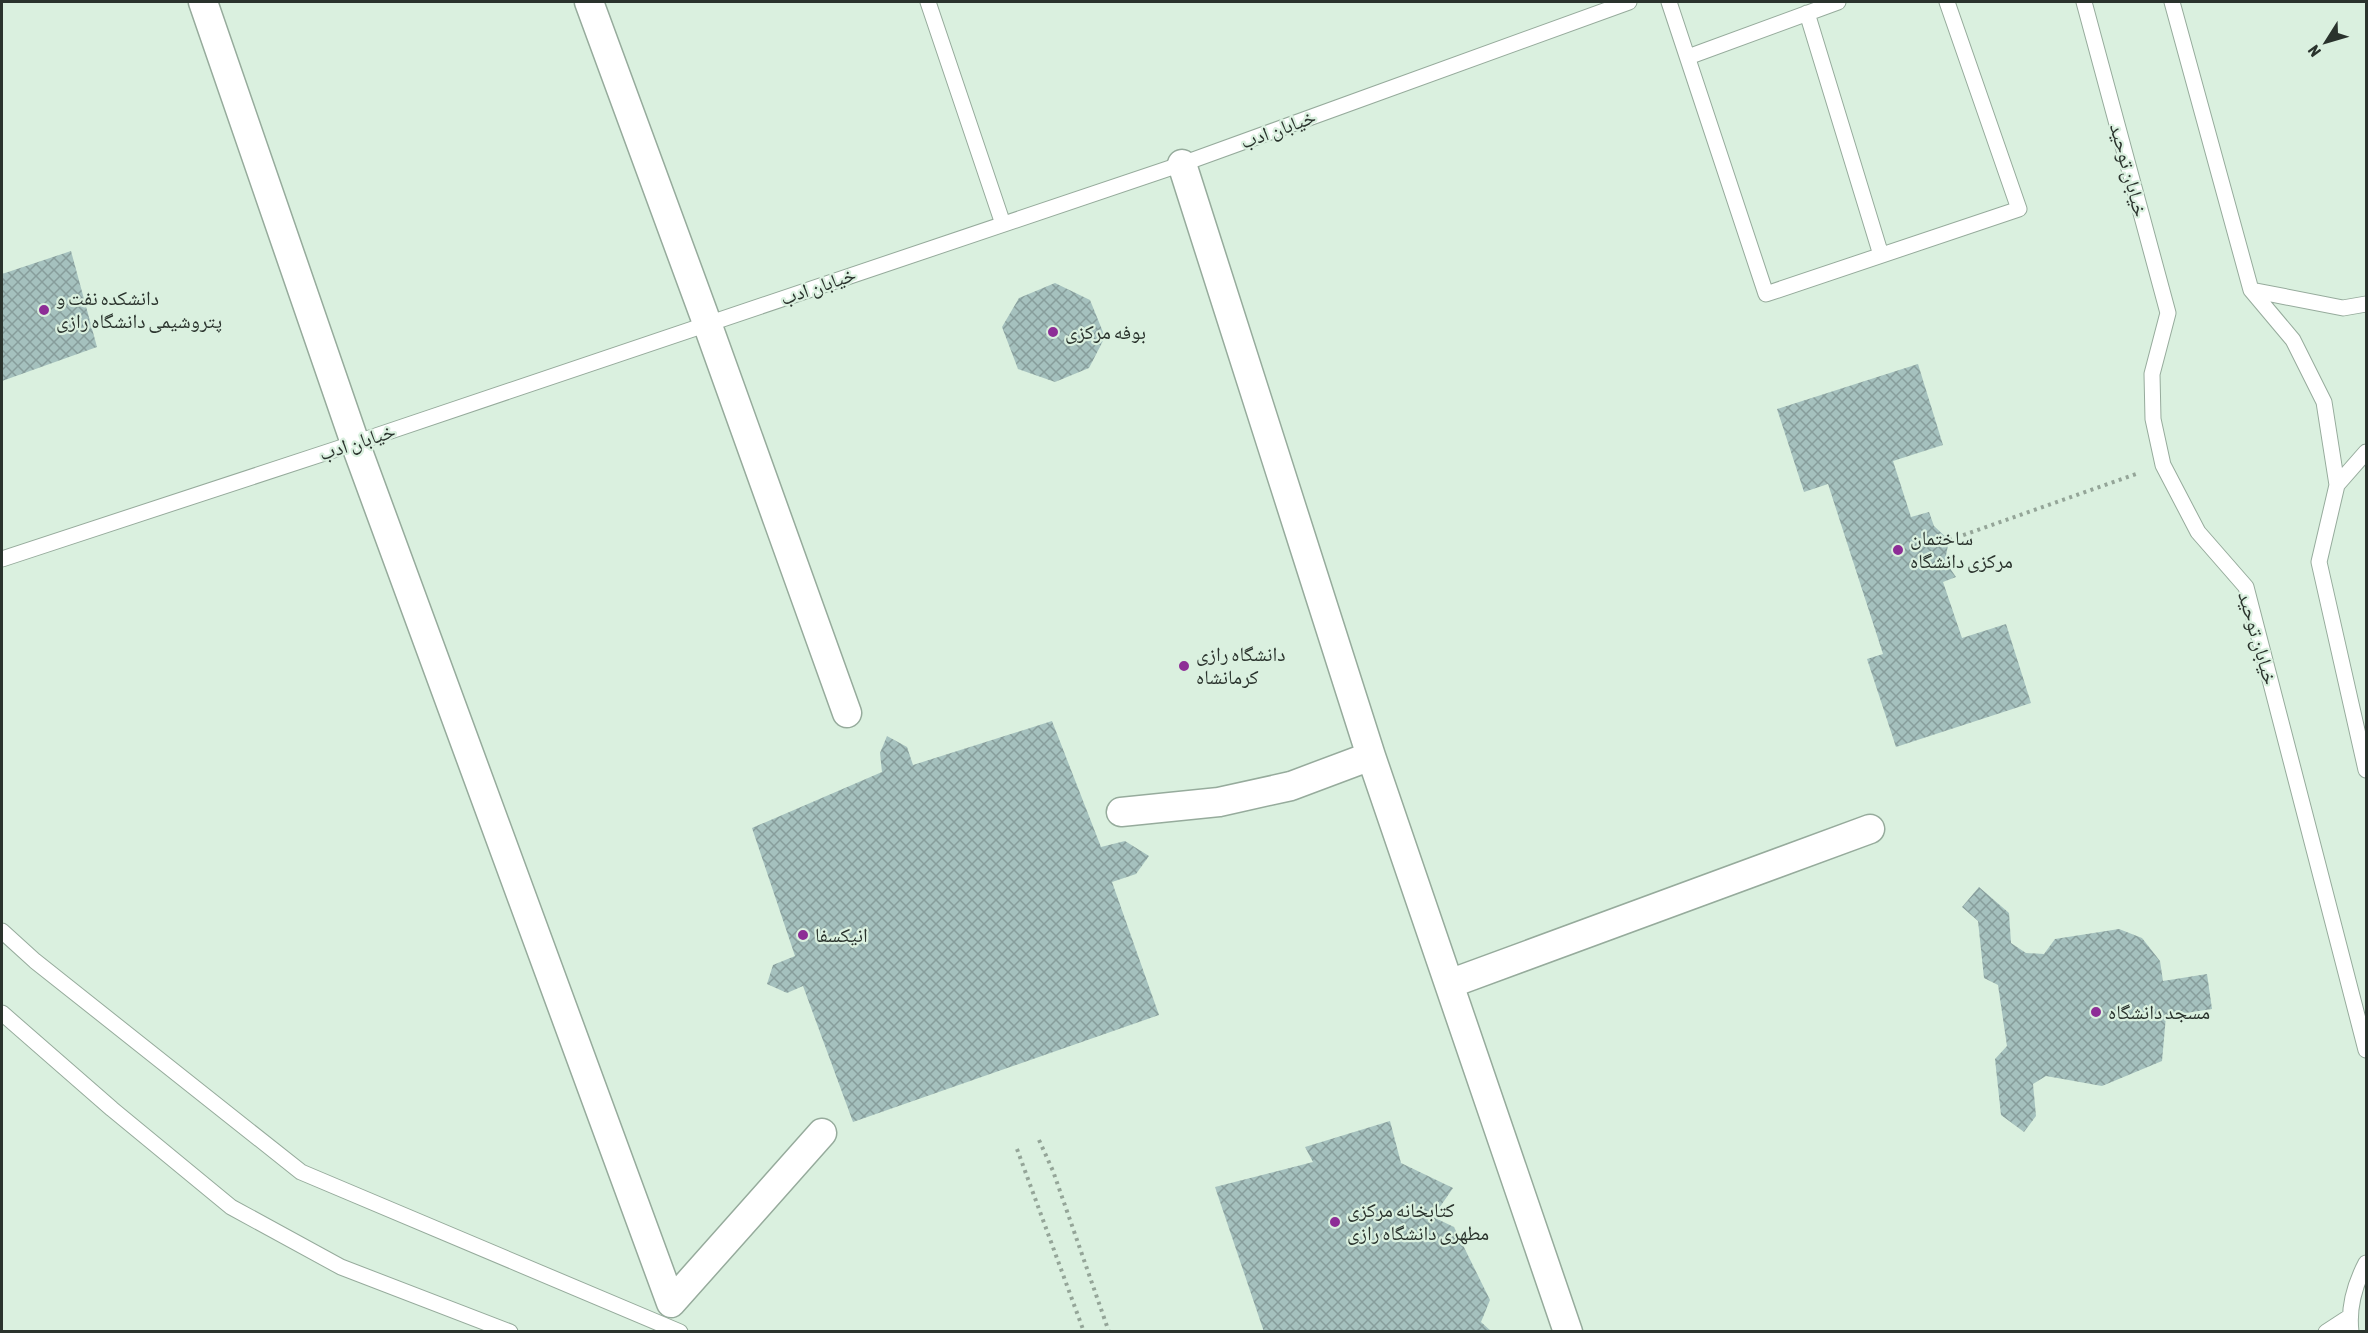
<svg xmlns="http://www.w3.org/2000/svg" width="2368" height="1333" font-family="'Asap Condensed','Noto Naskh Arabic',sans-serif">
<style>
.building{fill:url(#building-cross-hatch)}
.lines{fill:none;stroke-linecap:round;stroke-linejoin:round}
.lane-casing{stroke:#96ab9c;stroke-width:17}
.street-casing{stroke:#96ab9c;stroke-width:31}
.path{stroke:#94a598;stroke-width:4;stroke-dasharray:3 4.5;stroke-linecap:butt}
.lane{stroke:#fff;stroke-width:15}
.street{stroke:#fff;stroke-width:28}
.poi-dot{fill:#8d2d96;stroke:#daf0df;stroke-width:2}
.labels{text-anchor:middle;stroke-width:4.5;stroke-linejoin:round;paint-order:stroke}
.street-label{font-size:20px;fill:#2a332d;stroke:#daf0df}
.poi-label{font-size:20px;fill:#2a332d;stroke:#daf0df;text-anchor:start}
</style>
<defs>
<pattern id="building-cross-hatch" width="8" height="8" patternUnits="userSpaceOnUse" patternTransform="scale(1.5)"><rect width="8" height="8" fill="#a5c1be"/><path d="M0 0l8 8M0 8l8-8" fill="none" stroke="#879d9b"/></pattern>
</defs>
<rect width="100%" height="100%" fill="#daf0df"/>
<path class="building" d="M71,251L97,347L2,381V274Z
M1055,283L1090,300L1105,337L1089,368L1055,382L1018,369L1002,327L1019,298Z
M1918,364L1943,445L1893,461L1911,517L1929,512L1934,526L1949,540L1945,561L1956,577L1943,582L1962,638L2006,624L2031,703L1896,747L1867,659L1883,654L1828,484L1804,492L1777,409Z
M1052,721L1101,847L1125,841L1149,856L1136,874L1112,882L1159,1015L853,1122L803,986L787,993L767,984L773,965L795,956L752,828L882,772L880,753L887,736L907,747L913,765Z
M1979,887L2009,913L2011,943L2026,953L2044,954L2055,939L2119,929L2142,938L2160,961L2163,981L2207,974L2212,1009L2166,1016L2162,1061L2102,1086L2046,1076L2033,1084L2036,1116L2024,1132L2001,1115L1995,1059L2007,1046L1998,985L1984,978L1978,921L1962,907Z
M1390,1121L1401,1163L1453,1188L1433,1217L1454,1227L1490,1300L1481,1322L1492,1332H1264L1215,1187L1313,1162L1305,1147Z"/>
<g class="lines">
<g class="lane-casing">
<path id="lane" d="M928,2L1003,224
M1669,2L1766,294L2019,209L1947,2
M2084,2L2168,313L2152,374L2153,419L2163,465L2198,532L2246,587L2366,1050
M2172,2L2251,290L2293,340L2324,402L2337,485L2319,562L2366,770
M1807,13L1881,255
M1688,57L1838,2
M2251,290L2343,308L2366,304
M2337,485L2366,452
M2,559L355,443L1182,164L1629,2
M2,931L35,961L301,1172L680,1332
M2,1013L112,1109L231,1207L341,1267L510,1332
M2326,1332L2349,1317
M2351,1332C2348,1307 2355,1284 2366,1263"/>
</g>
<g class="street-casing">
<path id="street" d="M203,2L355,443L671,1303L822,1133
M589,2L707,323L847,713
M1182,164L1371,756L1568,1332
M1121,812L1219,802L1291,786L1371,756
M1449,984L1870,829"/>
</g>
<path class="path" d="M1949,540L2139,473
M1039,1140L1053,1171L1109,1332
M1017,1149L1084,1332"/>
<use href="#lane" class="lane"/>
<use href="#street" class="street"/>
</g>
<g class="poi-dot">
<circle cx="44" cy="310" r="6"/>
<circle cx="1053" cy="332" r="6"/>
<circle cx="1898" cy="550" r="6"/>
<circle cx="1184" cy="666" r="6"/>
<circle cx="803" cy="935" r="6"/>
<circle cx="2096" cy="1012" r="6"/>
<circle cx="1335" cy="1222" r="6"/>
</g>
<g class="labels">
<g class="street-label">
<text transform="translate(1278 129) rotate(-20)" y="7">خیابان ادب</text>
<text transform="translate(2129 170) rotate(75)" y="7">خیابان توحید</text>
<text transform="translate(818 286) rotate(-19)" y="7">خیابان ادب</text>
<text transform="translate(357 442) rotate(-18)" y="7">خیابان ادب</text>
<text transform="translate(2258 638) rotate(74)" y="7">خیابان توحید</text>
</g>
<g class="poi-label">
<text x="56" y="305">دانشکده نفت و<tspan x="56" dy="23">پتروشیمی دانشگاه رازی</tspan></text>
<text x="1065" y="339">بوفه مرکزی</text>
<text x="1910" y="545">ساختمان<tspan x="1910" dy="23">مرکزی دانشگاه</tspan></text>
<text x="1196" y="661">دانشگاه رازی<tspan x="1196" dy="23">کرمانشاه</tspan></text>
<text x="815" y="942">انیکسفا</text>
<text x="2108" y="1019">مسجد دانشگاه</text>
<text x="1347" y="1217">کتابخانه مرکزی<tspan x="1347" dy="23">مطهری دانشگاه رازی</tspan></text>
</g>
</g>
<rect width="2368" height="1333" fill="none" stroke="#2a332d" stroke-width="6"/>
<g transform="translate(2326 42) rotate(233)" stroke="#daf0df" stroke-width="4.5" paint-order="stroke">
<path d="M0-4.5L10 22L0 15L-10 22Z" fill="#2a332d"/>
<text y="-9" font-size="16" font-weight="bold" text-anchor="middle" fill="#2a332d">N</text>
</g>
</svg>
